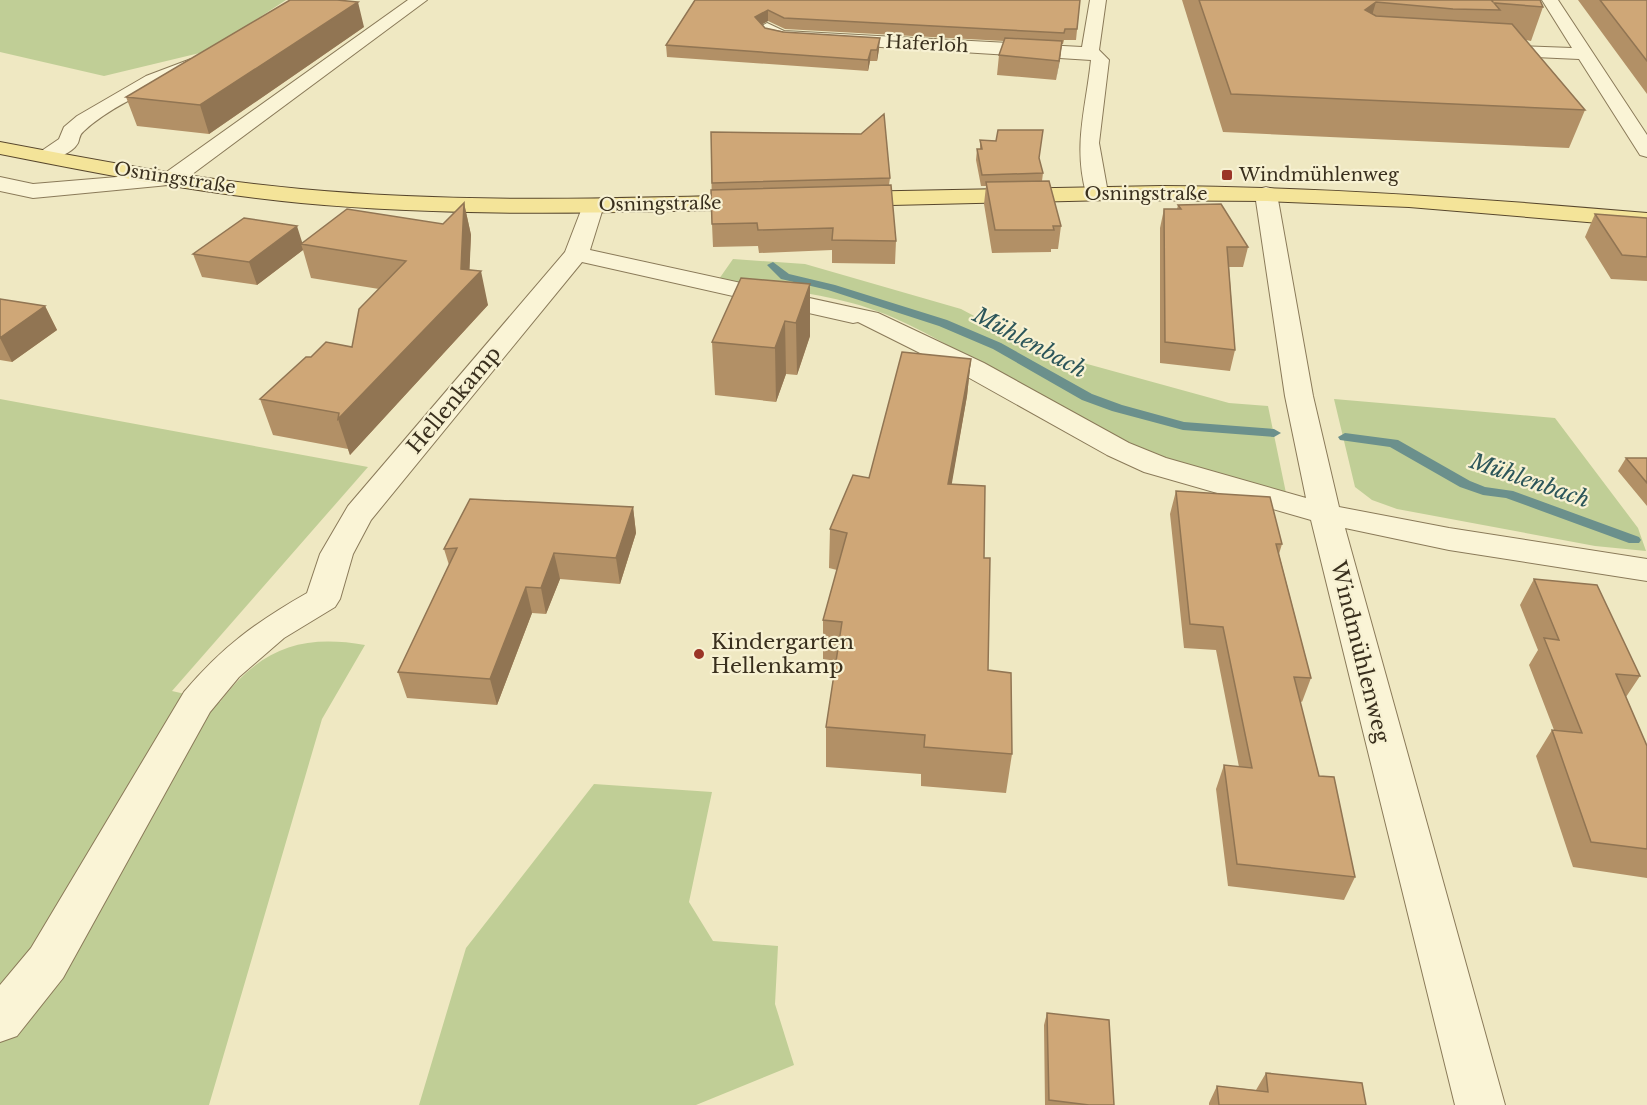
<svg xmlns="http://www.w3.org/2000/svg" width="1647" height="1105" font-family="'Libre Baskerville',serif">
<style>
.green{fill:#c0ce96}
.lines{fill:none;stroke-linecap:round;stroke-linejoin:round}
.stream{fill:#6b908c;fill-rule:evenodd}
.minor-casing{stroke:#8a7a59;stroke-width:2}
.major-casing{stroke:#58472d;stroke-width:2}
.minor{fill:#faf4d6;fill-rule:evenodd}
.major{fill:#f4e499;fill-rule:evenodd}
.wall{fill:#b29066}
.shaded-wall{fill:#917553}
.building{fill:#cfa777;stroke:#917553;stroke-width:1.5}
.poi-dot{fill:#9b3527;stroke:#f7f1d2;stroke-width:2}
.labels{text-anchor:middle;stroke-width:4.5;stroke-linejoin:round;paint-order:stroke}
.far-street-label{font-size:18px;fill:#392f1d;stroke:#f7f1d2}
.far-poi-label{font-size:18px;fill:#392f1d;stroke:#f7f1d2;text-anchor:start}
.street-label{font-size:21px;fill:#392f1d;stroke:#f7f1d2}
.poi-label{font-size:21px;fill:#392f1d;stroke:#f7f1d2;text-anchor:start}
.water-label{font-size:22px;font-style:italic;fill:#2c565a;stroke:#f7f1d2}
</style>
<rect width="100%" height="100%" fill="#efe8c2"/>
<path class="green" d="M0,0H286L208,51L104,76L0,52Z
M733,259L805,264L961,309L1040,351L1229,403L1268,406L1286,493C1229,479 1169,466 1116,440C1040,404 970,352 892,317C838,293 776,290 719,279Z
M0,399L368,467L172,691L220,702C260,649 300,634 365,645L322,719L209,1105H0Z
M1334,399L1555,418L1638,528L1646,551L1595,546L1397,509L1372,500L1355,487Z
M594,784L712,792L689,902L713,941L778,946L775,1004L794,1065L696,1105H419L466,948Z"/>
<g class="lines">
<path class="stream" d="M773,262L789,274L835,285L947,320L1001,343L1092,394L1122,405L1184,422L1274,429L1281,433L1274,437L1183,430L1112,411L1082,400L993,349L939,326L828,290L781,279L767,265Z
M1345,433L1398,440L1470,481L1485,487L1513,491L1639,537L1641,540L1639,543H1629L1506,498L1483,495L1460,487L1390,447L1340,440L1338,437Z"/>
<g class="minor-casing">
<path id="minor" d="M408,0H427L179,184L33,198L0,191V177L33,184L165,173Z
M1090,0H1106L1099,50L1109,60L1099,143L1108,193L1105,198H1089L1086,193C1073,144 1086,108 1091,60L784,41L766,37L758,28L767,23L784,31L1082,47Z
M1542,0H1558L1647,135V157L1640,155L1579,59L1490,55L1481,50L1490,45L1572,48Z
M191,59L200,65L198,69C163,83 110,106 84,131C79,135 80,138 78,143C72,154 49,163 38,160L34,156L59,139L64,127L77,116L146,76Z
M1266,187L1274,189L1277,194L1313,396L1339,507L1449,528L1647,559V581L1449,550L1345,528L1505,1105H1455L1311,520L1144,472L1107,455L964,375L858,322L853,323L582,262L371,520L353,554L340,599L335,607L284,638L239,677L210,712L63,978L17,1036L0,1042V985L31,948L184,692C222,647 256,622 307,593L320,554L348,506L565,252L585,200H601L604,205L590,250L878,313L984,363L1129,443L1166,458L1306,498L1285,396L1255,194L1258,189Z"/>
</g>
<g class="major-casing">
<path id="major" d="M0,142C100,161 200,180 301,189C452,203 604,199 755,195L763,197L766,202L763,207L755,209C604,213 452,217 301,203C199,193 100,174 0,154Z
M1162,186C1324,187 1485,199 1647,213V227L1409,207L1267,201L1110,200L849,206L841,204L838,199L841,194L849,192Z"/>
</g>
<use href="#minor" class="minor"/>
<use href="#major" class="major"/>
</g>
<path class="wall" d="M695,0H1080L1076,40H1064L1063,44H1062L1056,80L997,75L999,55L1004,41L785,29L768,21L762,24L765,28L879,49L877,61H870L868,71L667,57L666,45Z
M1182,0H1540L1543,7L1531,41L1526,40L1585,110L1569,148L1223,132Z
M1578,0H1647V94Z
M364,27L209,134L137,126L126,97Z
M711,132L890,178L889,185L896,241L895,264L832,263V250L759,253L758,246L713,247L712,224Z
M980,140L1039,159L1043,173L1042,181L1061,226L1058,249H1051V252L992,253L984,204L986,186H981L976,160L977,149H980Z
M464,203L471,235L469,270L488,305L350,455L348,449L273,435L260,399L311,357L352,347L379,289L311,278L303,250L257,285L202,277L193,254L302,243L443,224Z
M1178,205L1248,247L1243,267H1229L1235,350L1230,371L1160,363V228L1164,209H1177Z
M1595,214L1647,218V281L1611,279L1585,237Z
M810,284V336L797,375L786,374L776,402L715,395L712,342Z
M0,299L45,306L57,330L12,362L0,360Z
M971,359L967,396L951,485L984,558L988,670L1012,754L1006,793L921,786V774L826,767V727L836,661L823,659V620L837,570L829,568L830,529L869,478Z
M1626,458H1647V506L1618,471Z
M1176,491L1282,544L1279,554L1311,678L1302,702L1300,701L1319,776L1355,877L1344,900L1228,886L1216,789L1224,765L1239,767L1216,650L1184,648L1170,514Z
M633,507L636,533L620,584L560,579L546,614L532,613L497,705L407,698L398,672L449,565L444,549Z
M1534,579L1640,676L1626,697L1647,746V878L1573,867L1536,756L1552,730H1554L1529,665L1538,650L1520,605Z
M1047,1013L1114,1105H1045L1044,1025Z
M1266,1073L1366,1105H1209V1103L1217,1086L1256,1090Z"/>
<path class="shaded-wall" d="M358,2L364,27L209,134L200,105Z
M1376,2L1366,36L1365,10Z
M768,10V21L756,28L755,17Z
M880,38L879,49L877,61V50Z
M1062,41L1060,60L1056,80L1059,61Z
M871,50L870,61L868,71V60Z
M464,203L471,235L469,283L481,271L488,305L350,455L338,419L461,269Z
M297,226L303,245L301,244L303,250L257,285L249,262Z
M810,284V336L797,375L796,323Z
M45,306L57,330L12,362L0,338Z
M785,321L786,374L776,402L775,348Z
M971,359L967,396L945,523L948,484Z
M633,507L636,533L620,584L616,558Z
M554,553L560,579L546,614L541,588Z
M526,587L532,613L497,705L490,679Z"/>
<path class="building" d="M290,0H337L358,2L200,105L126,97Z
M695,0H1080L1077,29H1065L1064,33L784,18L768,10L755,17L765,28L783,32L880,38L877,50H871L868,60L666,45Z
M1199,0H1491L1493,2L1492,0H1540L1543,7L1494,3L1500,10L1453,9L1376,2L1365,10L1376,16L1512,24L1585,110L1231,94Z
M1600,0H1647V61Z
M1005,38L1062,41L1059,61L999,55Z
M884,114L890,178L712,183L711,132L861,134Z
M998,130H1043L1039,158L1043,173L982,175L977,149H982L980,140L996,141Z
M1049,181L1061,226H1053L1054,230H995L986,182Z
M891,185L896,241L832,240L833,228L758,230L757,223L712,224L711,190Z
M464,203L461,269L481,271L338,419L339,413L260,399L306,357H311L326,342L352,347L359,309L406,261L301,244L347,209L443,224Z
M1221,204L1248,247H1227L1235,350L1165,342L1164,209H1181L1178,205Z
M1595,214L1647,218V257L1622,255Z
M244,218L297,226L249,262L193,254Z
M741,278L810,284L796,323L785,321L775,348L712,342Z
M0,299L45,306L0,338Z
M902,352L971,359L948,484L985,486L984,558H990L988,670L1011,673L1012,754L924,747L925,735L826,727L842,622L823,620L847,533L830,529L853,475L869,478Z
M1626,458H1647V483Z
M1176,491L1270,497L1282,544H1276L1311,678L1294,677L1319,776L1334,777L1355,877L1237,864L1224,765L1252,768L1223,627L1190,624Z
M470,499L633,507L616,558L554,553L541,588L526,587L490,679L398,672L457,548L444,549Z
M1534,579L1597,585L1640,676L1616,674L1647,746V849L1591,842L1552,730L1582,733L1544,638L1559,640Z
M1047,1013L1109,1020L1114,1105H1089L1049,1100Z
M1266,1073L1362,1083L1366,1105H1219L1217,1086L1268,1092Z"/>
<g class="poi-dot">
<rect x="1221" y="169" width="12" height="12" rx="3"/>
<circle cx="699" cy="654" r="6"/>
</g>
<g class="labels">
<g class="far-street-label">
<text transform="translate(927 44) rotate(3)" y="6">Haferloh</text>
<text transform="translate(175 178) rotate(9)" y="6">Osningstraße</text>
<text x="1146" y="200">Osningstraße</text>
<text transform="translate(660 204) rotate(-1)" y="6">Osningstraße</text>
</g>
<g class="far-poi-label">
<text x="1239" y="181">Windmühlenweg</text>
</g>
<g class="street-label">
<text transform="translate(454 400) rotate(-50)" y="7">Hellenkamp</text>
<text transform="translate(1360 652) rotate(76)" y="7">Windmühlenweg</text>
</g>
<g class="poi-label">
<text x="711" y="649">Kindergarten<tspan x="711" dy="24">Hellenkamp</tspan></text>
</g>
<g class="water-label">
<text transform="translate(1030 342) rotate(28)" y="8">Mühlenbach</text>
<text transform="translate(1530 480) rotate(19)" y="8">Mühlenbach</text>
</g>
</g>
</svg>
